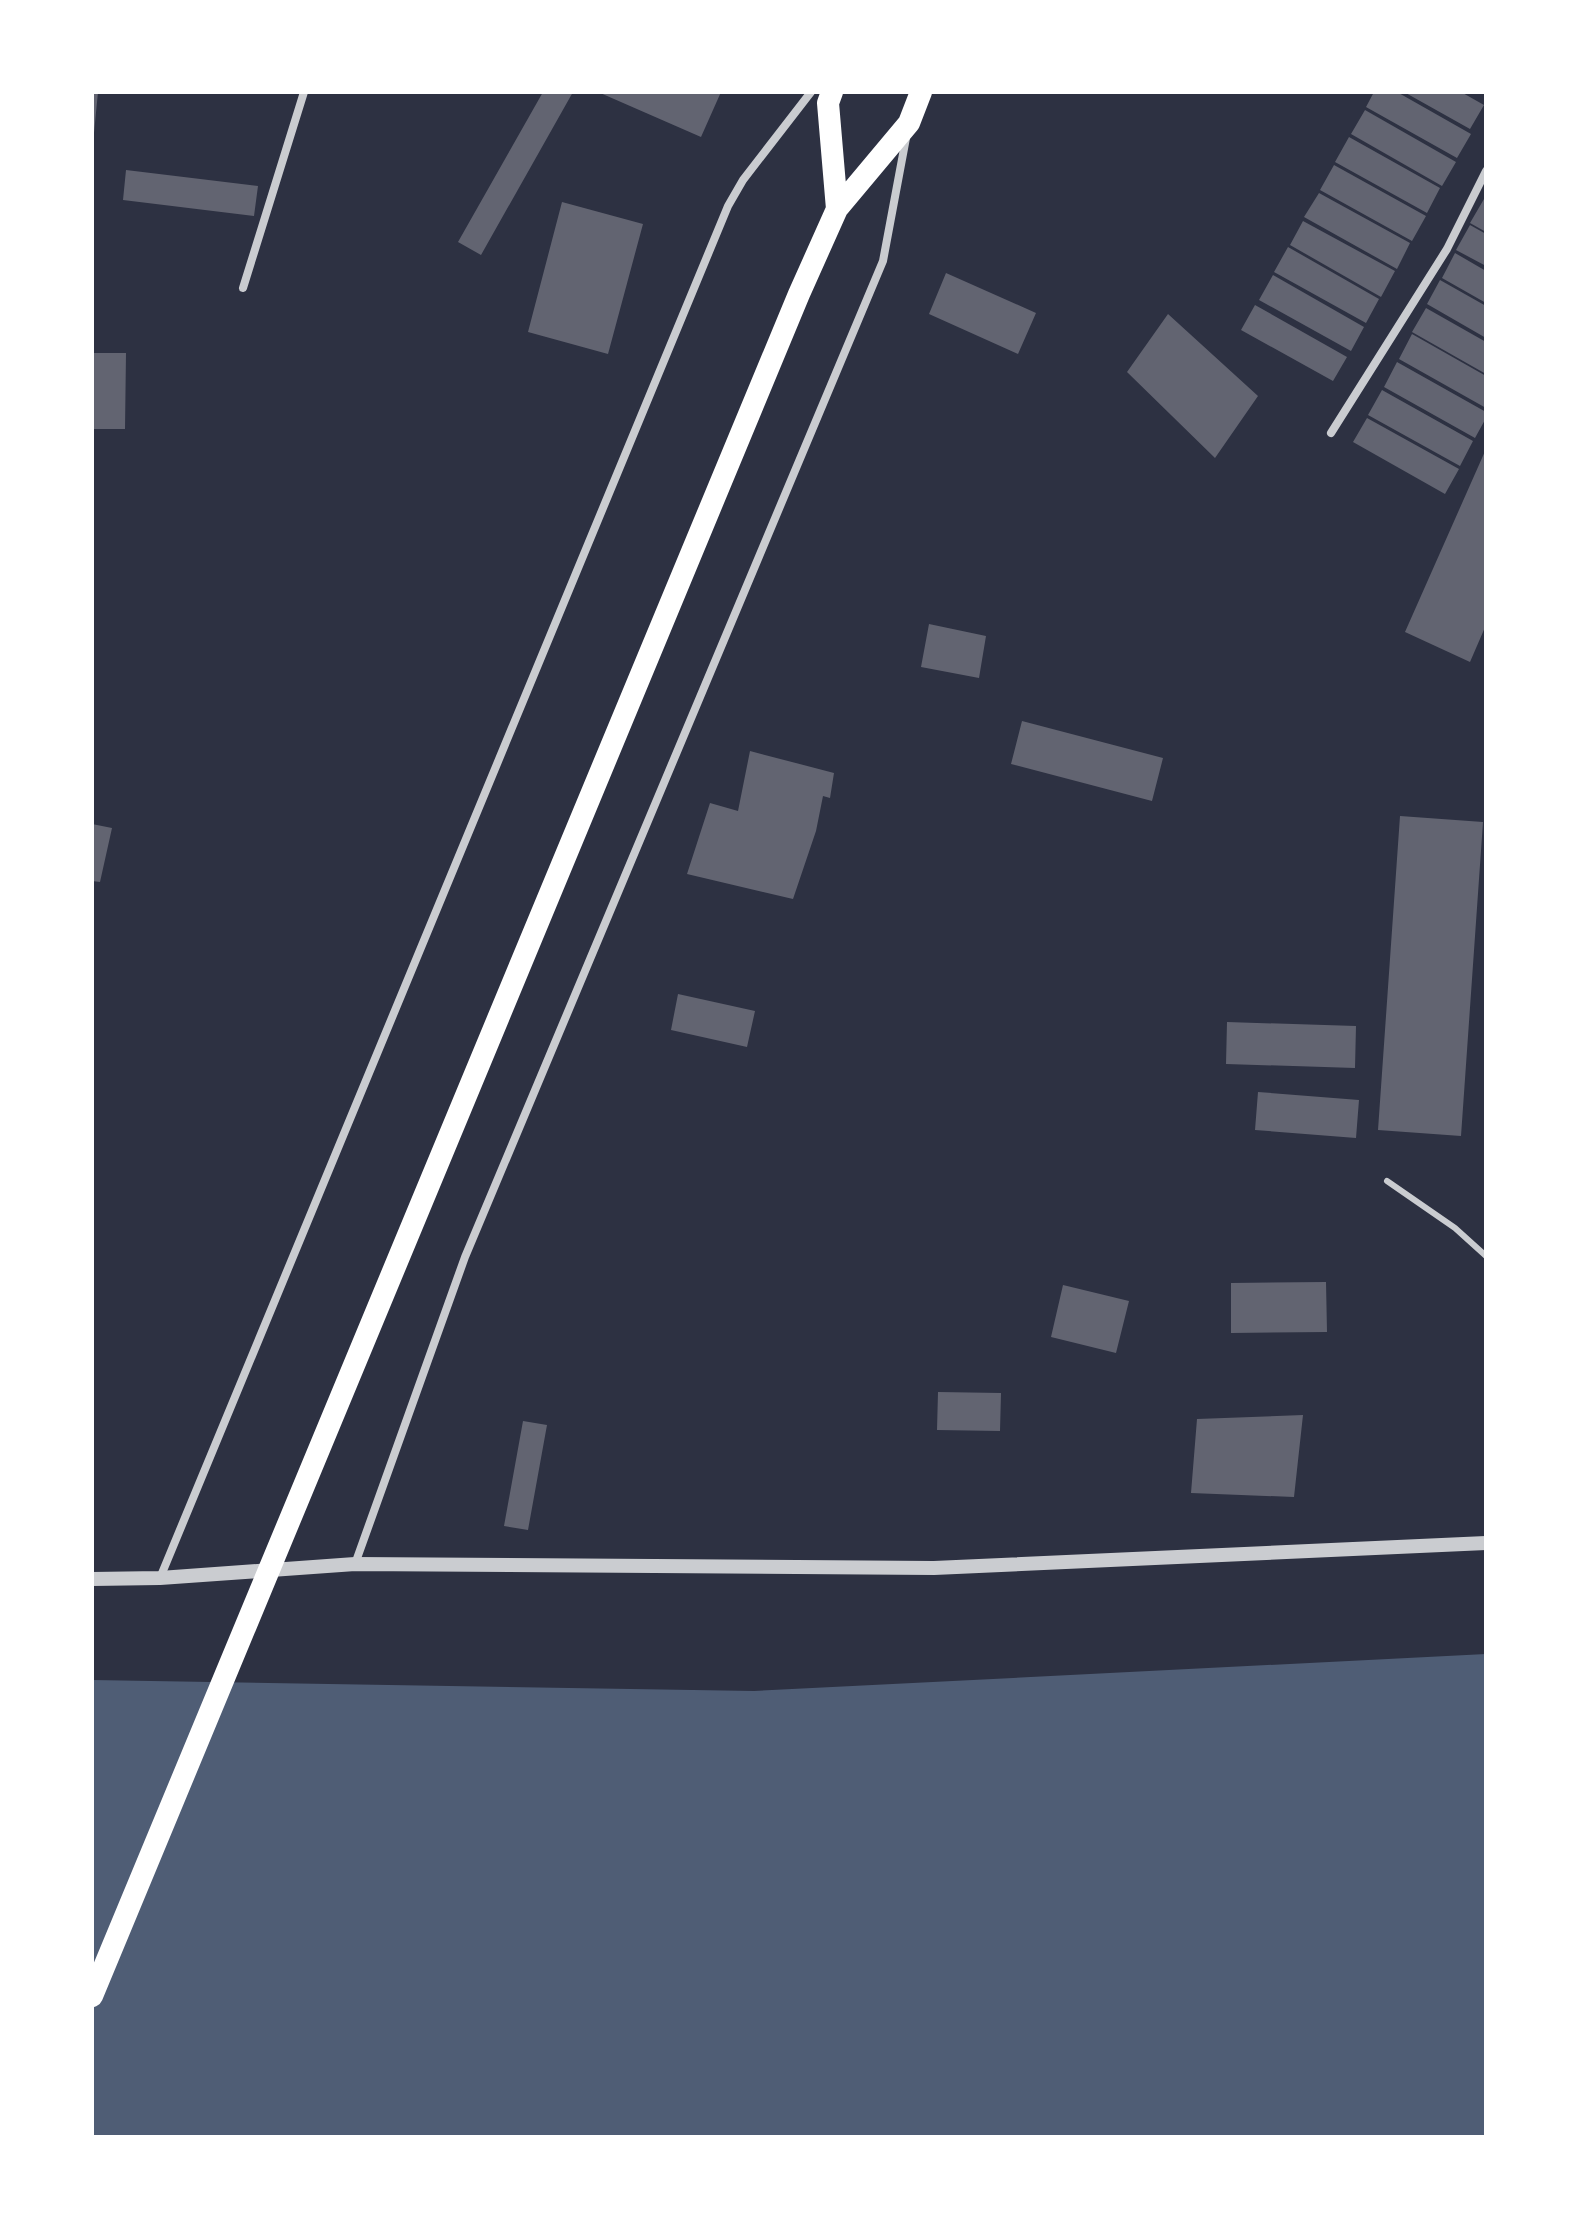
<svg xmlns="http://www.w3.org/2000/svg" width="1578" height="2229" font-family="Arial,sans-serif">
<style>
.water{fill:#4f5d75}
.building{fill:#626471}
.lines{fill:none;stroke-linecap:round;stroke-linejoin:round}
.service{stroke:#caccd0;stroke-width:6}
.minor{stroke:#caccd0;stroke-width:8}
.tertiary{stroke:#caccd0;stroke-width:14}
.trunk{stroke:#fff;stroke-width:22}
</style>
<rect width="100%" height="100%" fill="#2d3142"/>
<path class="water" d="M1486,1654V2137H92V1680L754,1691Z"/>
<path class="building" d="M92,92H98L94,133L92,132Z
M543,92H573L481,255L458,242Z
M598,92H721L701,137Z
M1374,92H1397L1471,134L1457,158L1366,107Z
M1404,92H1461L1484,105L1470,129Z
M1365,110L1456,162L1442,186L1351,134Z
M1349,137L1440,188L1427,213L1335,162Z
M1334,165L1426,216L1412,241L1320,190Z
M126,170L258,186L254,216L123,200Z
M1319,193L1410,243L1397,269L1304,217Z
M1484,199L1486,200V232L1470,223Z
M562,202L643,224L608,354L528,332Z
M1303,221L1395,271L1381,297L1290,245Z
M1470,225L1486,234V266L1456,250Z
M1288,247L1379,299L1366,323L1274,272Z
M1455,253L1486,271V303L1442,278Z
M946,273L1036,313L1018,354L929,314Z
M1273,275L1364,327L1351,351L1259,300Z
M1440,280L1486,306V338L1427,304Z
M1255,305L1347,357L1333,381L1241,330Z
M1426,308L1486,342V374L1412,332Z
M1168,314L1258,396L1215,458L1127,372Z
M1412,334L1486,376V408L1399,359Z
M92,353H126L125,429H92Z
M1397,362L1486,412V418L1475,438L1384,387Z
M1382,390L1473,441L1460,466L1368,415Z
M1367,418L1459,469L1445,494L1353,442Z
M1486,449V625L1470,662L1405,632Z
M929,624L986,636L979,678L921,667Z
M1022,721L1163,758L1152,801L1011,764Z
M750,751L834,773L830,798L823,796L816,831L793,899L687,874L710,803L738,811Z
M1400,816L1483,822L1461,1136L1378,1130Z
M92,824L112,828L100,882L92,881Z
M678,994L755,1011L747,1047L671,1030Z
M1227,1022L1356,1026L1355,1068L1226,1064Z
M1258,1092L1359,1100L1356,1138L1255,1130Z
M1326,1282L1327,1332L1231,1333V1283Z
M1063,1285L1129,1301L1116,1353L1051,1337Z
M938,1392L1001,1393L1000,1431L937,1430Z
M1303,1415L1294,1497L1191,1493L1197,1419Z
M523,1421L547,1425L528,1530L504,1526Z"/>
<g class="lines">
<path class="service" d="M1387,1181L1455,1228L1486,1256"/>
<path class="minor" d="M243,288L304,92
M1331,433L1447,249L1486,171
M355,1564L465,1257L883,261L906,138
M160,1578L728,206L743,180L811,92"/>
<path class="tertiary" d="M92,1579L160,1578L355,1564L934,1568L1486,1543"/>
<path class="trunk" d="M832,92L828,103L837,209
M92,1996L799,294L837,209L909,123L921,92"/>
</g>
<rect width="1578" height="2229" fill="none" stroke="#ffffff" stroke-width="188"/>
</svg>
